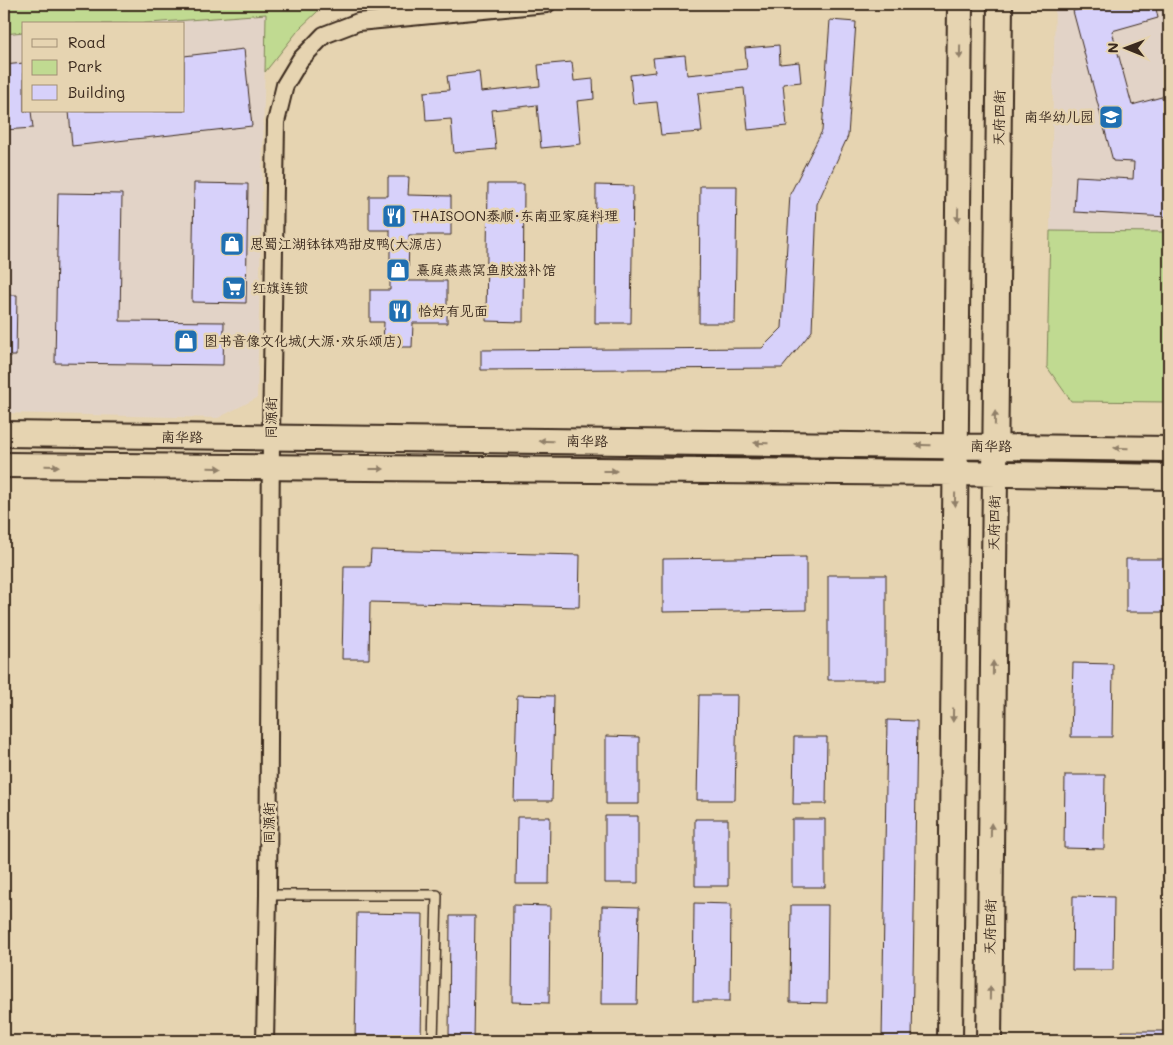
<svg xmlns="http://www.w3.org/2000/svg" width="1173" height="1045" font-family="Mali,'LXGW WenKai TC',sans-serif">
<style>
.built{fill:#e2d3c7}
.green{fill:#c0da91;stroke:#7e8258}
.building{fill:#d7d1fa;stroke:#3b2a1e}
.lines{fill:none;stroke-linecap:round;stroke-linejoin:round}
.lane-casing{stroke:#3b2a1e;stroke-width:12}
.street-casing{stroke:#3b2a1e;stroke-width:20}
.secondary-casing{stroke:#3b2a1e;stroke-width:28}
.lane{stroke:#e6d4b1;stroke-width:9}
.street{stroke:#e6d4b1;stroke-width:16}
.secondary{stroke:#e6d4b1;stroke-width:24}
.oneway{fill:#907f68}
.labels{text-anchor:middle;stroke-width:5;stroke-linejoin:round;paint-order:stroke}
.poi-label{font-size:14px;fill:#3b2a1e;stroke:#e6d4b1;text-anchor:start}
.street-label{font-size:14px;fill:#3b2a1e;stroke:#e6d4b1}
</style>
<rect width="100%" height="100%" fill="#e6d4b1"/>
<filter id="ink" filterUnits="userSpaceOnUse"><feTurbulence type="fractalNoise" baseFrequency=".02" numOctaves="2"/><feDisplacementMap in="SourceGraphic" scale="10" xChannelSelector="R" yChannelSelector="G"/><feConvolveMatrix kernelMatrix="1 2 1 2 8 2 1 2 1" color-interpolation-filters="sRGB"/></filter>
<g filter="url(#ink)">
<path class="built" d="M1055,4H1169V233L1050,231Z
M266,14L257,398L218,418L4,413V34L24,32V111H184V24H137Z"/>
<path class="green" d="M4,4H317V12L301,27L265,72L266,14L137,24H24V32L4,34Z
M1050,231L1169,232V402L1071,401L1047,367Z"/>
<path class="building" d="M1100,4H1155L1158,18L1112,31L1132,105L1169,95L1168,217L1074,212L1076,176L1133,179L1134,162L1113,161L1073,11Z
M830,20L856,22L848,136L817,204L812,331L782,368L481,370V350L762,348L782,328L790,194L822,131Z
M779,45L780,64L799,62L801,82L783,84L787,126L748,130L744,88L698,93L702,132L661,135L657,102L633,104L630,75L655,72L653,58L685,55L687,75L747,69L745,48Z
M244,49L252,126L72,146L69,111H184V56Z
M572,62L574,81L593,79L594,99L577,101L581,144L541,148L537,105L492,110L496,149L454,153L451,119L426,121L424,92L449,90L447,76L479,72L481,92L540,86L538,65Z
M24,63V111H31L33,128L4,130V65Z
M388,177H409L408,195L451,196V235H409L408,281H447V323H413L412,347H383L384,322H370V290H390V230H369V196H388Z
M194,183L248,184L246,303L192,302Z
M488,184H524L523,322L486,321Z
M596,185L633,186L631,323H595Z
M700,186H737L735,323H699Z
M58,193L122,194L120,321L224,322L223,365L55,363Z
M4,295H17L16,356H4Z
M371,550L580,555L579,607L370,602L369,659H342L344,566H370Z
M806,557V610L663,612V559Z
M1126,559H1169V612H1126Z
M828,575H886V680H828Z
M1073,663L1113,664L1112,737H1071Z
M517,695L554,696L552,801H514Z
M699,695H737L735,800H697Z
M887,720L917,721L912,1041H882Z
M606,736L639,737V804H606Z
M794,737H827L826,804H793Z
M1065,775H1105L1104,849L1064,848Z
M605,816H638V883H605Z
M517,817H550L549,884H516Z
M695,819H728V886H695Z
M792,819H825V887H792Z
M1073,896L1114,897L1113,970H1072Z
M694,903L731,904L730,1001H693Z
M513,905L550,906L549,1003L512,1002Z
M791,905H828L827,1003L790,1002Z
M602,906L639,907L637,1004H601Z
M357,913L423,914L421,1041H355Z
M450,916H475L473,1041H449Z
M1122,1031H1169V1041H1122Z"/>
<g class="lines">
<g class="lane-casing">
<path id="lane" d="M268,895H437L433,1041"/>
</g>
<g class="street-casing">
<path id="street" d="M265,1041L268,895L271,438L276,122L285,85L300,60L324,35L358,22L547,4"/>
</g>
<g class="secondary-casing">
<path id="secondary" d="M4,434C392,441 781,442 1169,449
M4,465L955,473L1169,477
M950,1041L960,4
M989,1041L1000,4"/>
</g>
<use href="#lane" class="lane"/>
<use href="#street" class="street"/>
<use href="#secondary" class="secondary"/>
</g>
<defs><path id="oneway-solid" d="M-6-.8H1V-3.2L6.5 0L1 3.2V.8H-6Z" transform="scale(1.25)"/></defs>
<g class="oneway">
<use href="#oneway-solid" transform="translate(960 52) rotate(91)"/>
<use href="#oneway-solid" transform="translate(958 215) rotate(91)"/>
<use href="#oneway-solid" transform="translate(995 418) rotate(-89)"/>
<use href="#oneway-solid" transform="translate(546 441) rotate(-179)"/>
<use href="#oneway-solid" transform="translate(761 443) rotate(-179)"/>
<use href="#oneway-solid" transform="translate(923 445) rotate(-179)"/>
<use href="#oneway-solid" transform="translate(1121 448) rotate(-179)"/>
<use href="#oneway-solid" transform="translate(52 466) rotate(1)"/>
<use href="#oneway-solid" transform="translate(215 468) rotate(1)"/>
<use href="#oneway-solid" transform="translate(377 469)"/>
<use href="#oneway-solid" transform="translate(610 471)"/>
<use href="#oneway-solid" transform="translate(955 500) rotate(91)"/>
<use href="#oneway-solid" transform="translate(993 668) rotate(-89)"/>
<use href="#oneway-solid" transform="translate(953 715) rotate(91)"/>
<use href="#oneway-solid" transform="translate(991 830) rotate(-89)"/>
<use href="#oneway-solid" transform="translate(990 993) rotate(-89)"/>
</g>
</g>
<defs>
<g id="school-square" transform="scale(1.25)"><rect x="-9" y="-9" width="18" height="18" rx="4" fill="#1f6fb2" stroke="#e6d4b1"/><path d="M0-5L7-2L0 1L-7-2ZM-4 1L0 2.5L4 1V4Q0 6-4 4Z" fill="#fff"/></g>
<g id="restaurant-square" transform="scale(1.25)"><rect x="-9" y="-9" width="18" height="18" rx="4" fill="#1f6fb2" stroke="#e6d4b1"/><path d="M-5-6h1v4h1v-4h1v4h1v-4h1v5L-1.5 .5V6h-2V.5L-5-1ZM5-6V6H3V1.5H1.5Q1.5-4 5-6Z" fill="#fff"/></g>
<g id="shop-square" transform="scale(1.25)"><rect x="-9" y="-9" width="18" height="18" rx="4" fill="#1f6fb2" stroke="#e6d4b1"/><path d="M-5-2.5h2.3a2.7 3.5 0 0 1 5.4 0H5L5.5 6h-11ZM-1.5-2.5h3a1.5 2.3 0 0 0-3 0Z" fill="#fff"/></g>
<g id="supermarket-square" transform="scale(1.25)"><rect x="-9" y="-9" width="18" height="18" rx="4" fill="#1f6fb2" stroke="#e6d4b1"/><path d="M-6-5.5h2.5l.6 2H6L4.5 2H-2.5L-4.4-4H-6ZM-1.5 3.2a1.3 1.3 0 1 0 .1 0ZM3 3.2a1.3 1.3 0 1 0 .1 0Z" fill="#fff"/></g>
</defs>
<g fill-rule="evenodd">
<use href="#school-square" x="1111" y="117"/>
<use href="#restaurant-square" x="394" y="216"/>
<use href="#shop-square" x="232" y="244"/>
<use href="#shop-square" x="398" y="270"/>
<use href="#supermarket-square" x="234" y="288"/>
<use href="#restaurant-square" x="400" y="311"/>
<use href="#shop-square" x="186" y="341"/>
</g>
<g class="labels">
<g class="poi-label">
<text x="1094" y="122" text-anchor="end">南华幼儿园</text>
<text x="412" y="221">THAISOON泰顺·东南亚家庭料理</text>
<text x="250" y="249">思蜀江湖钵钵鸡甜皮鸭(大源店)</text>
<text x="416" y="275">熹庭燕燕窝鱼胶滋补馆</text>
<text x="252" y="293">红旗连锁</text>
<text x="418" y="316">恰好有见面</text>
<text x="204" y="346">图书音像文化城(大源·欢乐颂店)</text>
</g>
<g class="street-label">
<text transform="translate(999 118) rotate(-89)" y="5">天府四街</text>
<text transform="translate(271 418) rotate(-89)" y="5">同源街</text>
<text transform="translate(182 437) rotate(1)" y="5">南华路</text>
<text transform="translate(587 441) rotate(1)" y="5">南华路</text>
<text transform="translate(991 446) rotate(1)" y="5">南华路</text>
<text transform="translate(994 523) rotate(-89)" y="5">天府四街</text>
<text transform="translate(269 823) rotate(-90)" y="5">同源街</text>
<text transform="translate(990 927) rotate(-89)" y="5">天府四街</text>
</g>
</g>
<rect width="1173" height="1045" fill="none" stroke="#e6d4b1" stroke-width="20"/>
<rect x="10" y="10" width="1153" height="1025" fill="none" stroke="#3b2a1e" stroke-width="2" filter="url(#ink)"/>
<rect x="22" y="22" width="162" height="90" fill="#e6d4b1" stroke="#a29076"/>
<rect x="32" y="39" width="25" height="8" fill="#e6d4b1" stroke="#a29076"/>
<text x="68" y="48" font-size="15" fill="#3b2a1e">Road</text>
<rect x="32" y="60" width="25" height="15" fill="#c0da91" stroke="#a29076"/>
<text x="68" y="72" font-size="15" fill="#3b2a1e">Park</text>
<rect x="32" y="85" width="25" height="15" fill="#d7d1fa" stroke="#a29076"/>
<text x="68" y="98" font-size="15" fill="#3b2a1e">Building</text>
<g transform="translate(1126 48) rotate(271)" stroke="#e6d4b1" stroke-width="4" paint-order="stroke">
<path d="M0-4L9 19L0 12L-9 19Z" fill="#3b2a1e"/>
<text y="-8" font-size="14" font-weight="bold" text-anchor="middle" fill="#3b2a1e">N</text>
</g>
</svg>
